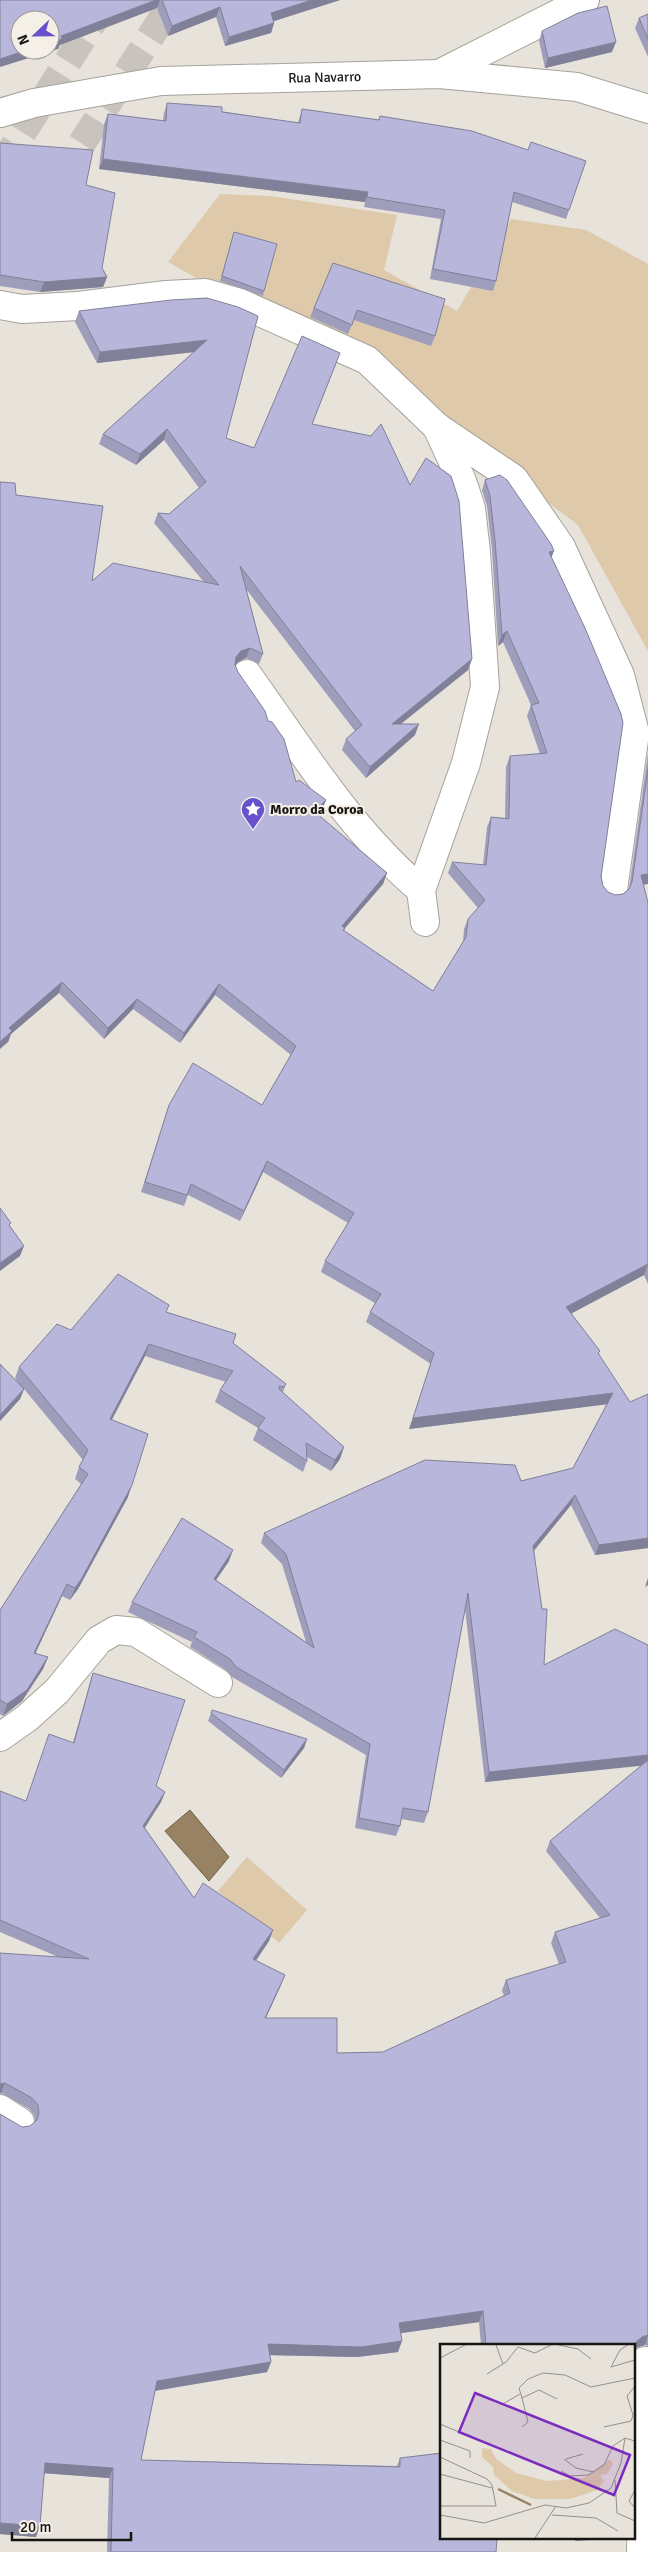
<svg xmlns="http://www.w3.org/2000/svg" width="648" height="2552" font-family="Signika,sans-serif">
<style>
.green{fill:#dec9aa}
.water{fill:#978263;stroke:#71614b}
.lines{fill:none;stroke-linecap:round;stroke-linejoin:round}
.primary-tunnel{stroke:#c8c3bc;stroke-width:28;stroke-dasharray:28 14;stroke-linecap:butt}
.minor-casing{stroke:#a6a29b;stroke-width:30}
.minor{stroke:#fff;stroke-width:28}
.wall{fill:#9e9dbc}
.shaded-wall{fill:#818099}
.building{fill:#b8b7db;stroke:#818099}
.labels{text-anchor:middle;stroke-width:4;stroke-linejoin:round;paint-order:stroke}
.street-label{font-size:14px;fill:#171512;stroke:#f4efe7}
.poi-label{font-size:14px;font-weight:bold;fill:#171512;stroke:#f4efe7;text-anchor:start}
.inset-river{fill:none;stroke:#978263;stroke-width:2.5}
.inset-road{fill:none;stroke:#94908a;stroke-width:1}
.view{fill:#7b2cbf;fill-opacity:0.15;stroke:#7b2cbf;stroke-width:2.5}
.inset-edge{fill:none;stroke:#171512;stroke-width:2.5}
</style>
<rect width="100%" height="100%" fill="#e7e2da"/>
<path class="green" d="M220,194L270,196L397,215L384,270L457,311L511,219L586,230L648,264V651L578,525L462,438L312,343L168,262Z
M247,1857L307,1910L279,1943L218,1891Z"/>
<path class="water" d="M190,1810L229,1857L209,1881L165,1831Z"/>
<g class="lines">
<path class="primary-tunnel" d="M0,168L107,0
M59,179L174,0"/>
<g class="minor-casing">
<g id="minor">
<path d="M439,74L585,0"/>
<path id="s1" d="M0,113L34,103L161,81L439,74L577,87L648,109"/>
<path d="M0,305L22,309L78,306L166,295L205,293L240,303L367,360L437,427L514,479L561,547L620,675L635,733L613,890"/>
<path d="M247,674C301,749 350,830 421,890"/>
<path d="M425,922L421,890L466,763L485,687L476,552L471,508L462,481L437,427"/>
<path d="M0,1737L27,1718L57,1691L99,1640L116,1630L136,1632L218,1683"/>
<path d="M0,2109L20,2122"/>
<path d="M641,2552L645,2361"/>
</g>
</g>
<use href="#minor" class="minor"/>
</g>
<path class="wall" d="M0,0H340L274,21V23L271,33L225,46L216,17L168,36L157,8L60,45L58,49Z
M648,14V57L635,28L639,18Z
M542,31L612,52L545,68L539,41Z
M167,103L298,123L302,109L378,120L380,116L528,150L586,161L566,219L512,202L496,281L493,291L430,279L441,219L364,207L365,202L99,169L104,124L108,114L163,121L164,113Z
M0,143L86,185L102,268L107,277L103,287L40,292L0,286Z
M234,232L264,291L263,296L220,281Z
M333,263L435,336L431,346L354,320L348,334L310,317Z
M207,298L226,438L254,448L336,363L312,424L472,659L468,670L401,724L415,735L366,778L342,750L346,739L355,731L246,589L263,654L259,664L246,658L238,662L235,665L238,672L268,721L296,782L326,800L322,810L318,815L387,873L383,884L345,928L344,931L433,991L463,943L464,929L468,919L478,908L448,873L452,862L483,865L487,827L491,817L505,818L506,767L510,756L540,754L527,716L531,705L503,642L498,646L492,550L487,506L482,490L485,480L551,558L603,886L608,892L615,895L623,894L629,889L648,753V884L643,885L648,903V1284L644,1275L571,1313L600,1351L599,1353L648,1548L595,1555L571,1505L534,1551L544,1665L648,1645V2346L645,2345L638,2347L634,2346H481L479,2322L401,2333L398,2352L357,2357L270,2355L271,2362L267,2372L155,2391L141,2460L397,2466L400,2458L439,2453L442,2432V2538L496,2552H107L109,2478L44,2473L36,2537L0,2534V2114L22,2127L30,2126L35,2122L34,2115L29,2109L1,2093L0,2094L56,1956L0,1932V1791L26,1801L73,1742L90,1683L93,1673L156,1786L165,1792L161,1802L145,1828L194,1898L273,1930L269,1941L256,1961L281,1985L266,2018L337,2053L383,2052L504,1996L502,1990L506,1980L559,1964L551,1943L555,1932L600,1918L546,1851L550,1841L642,1765L485,1782L465,1609L428,1812L424,1823L401,1819L400,1826L396,1836L355,1828L366,1755L232,1677L226,1670L190,1647L192,1642L128,1612L132,1602L229,1561L216,1580L306,1642L282,1564L261,1543L264,1533L521,1481L573,1468L607,1404L409,1429L431,1364L366,1322L370,1312L375,1303L321,1272L325,1261L348,1223L263,1172L240,1221L188,1195L184,1206L141,1192L169,1105H262L291,1055L215,995L180,1043L133,1009L104,1039L59,993L11,1034L8,1042L16,495L92,581L204,582L154,523L158,513L169,514L199,488L164,440L136,465L99,444L103,434L194,352L97,363L75,322L79,311Z
M167,1313L233,1343L286,1384L283,1392L340,1459L331,1471L307,1457V1461L303,1472L253,1440L258,1428L215,1402L220,1390L226,1382L145,1356L112,1420L128,1497L78,1589L70,1600L62,1596L35,1654L48,1657L43,1669L22,1701L3,1716L0,1714V1610L81,1484L75,1479L79,1467L83,1460L24,1389L20,1399L0,1421V1364L18,1383L15,1378L19,1367L71,1330Z
M211,1713L307,1739L304,1748L281,1778L208,1721Z"/>
<path class="shaded-wall" d="M156,0H160L157,8L60,45L58,49L0,67V59L27,50H50V43L61,36Z
M312,0H340L268,23L271,13Z
M220,7L216,17L168,36L172,26Z
M274,23L271,33L225,46L229,37Z
M616,42L612,52L545,68L548,58Z
M103,159L368,192L365,202L99,169Z
M107,277L103,287L40,292L44,282Z
M207,340L203,351L97,363L100,352Z
M167,429L164,440L136,465L140,454Z
M554,551L550,561L549,552Z
M507,631L503,642L498,646L502,635Z
M250,648L246,658L238,662L233,668L236,657L241,651Z
M472,659L468,670L388,734L392,724Z
M419,724L415,735L366,778L370,767Z
M326,800L322,810L311,822L315,812Z
M387,873L383,884L345,928L341,938L342,926Z
M648,874V884L637,885L641,875Z
M62,982L59,993L11,1034L8,1042L0,1049V1042L9,1028Z
M219,984L215,995L180,1043L184,1033Z
M137,999L133,1009L104,1039L108,1028Z
M267,1161L263,1172L240,1221L244,1211Z
M24,1246L20,1256L0,1271V1263Z
M648,1264L644,1275L563,1318L566,1307Z
M149,1344L145,1356L106,1430L110,1419Z
M24,1389L20,1399L0,1421V1415Z
M613,1393L609,1404L409,1429L413,1418Z
M344,1447L340,1459L331,1471L335,1460Z
M132,1485L128,1497L78,1589L70,1600L75,1588Z
M575,1495L571,1505L529,1556L533,1546Z
M648,1538V1548L595,1555L599,1545Z
M233,1550L229,1561L210,1589L214,1579Z
M648,1578V1585L645,1587Z
M67,1584L62,1596L30,1665L34,1653Z
M48,1657L43,1669L22,1701L3,1716L7,1704Z
M307,1739L304,1748L281,1778L284,1770Z
M648,1755V1765L485,1782L489,1772Z
M165,1792L161,1802L139,1836L143,1826Z
M273,1930L269,1941L249,1970L253,1959Z
M285,1975L281,1985L261,2028L265,2018Z
M5,2083L1,2093L0,2094V2084Z
M483,2311L479,2322L395,2334L399,2323Z
M648,2335L645,2345L638,2347L634,2350V2346L636,2342L642,2337Z
M402,2341L398,2352L357,2357L264,2355L268,2344Z
M271,2362L267,2372L153,2391L157,2381Z
M45,2463L113,2468L109,2478L41,2473Z
M0,2523L40,2526L36,2537L0,2534Z
M576,2538H621L575,2541Z"/>
<path class="building" d="M0,0H156L61,36L62,39L50,43V20H20V50H27L0,59Z
M162,0H312L271,13L274,23L229,37L220,7L172,26Z
M607,6L616,42L548,58L542,31L578,13Z
M648,14V39L639,18Z
M167,103L222,107V112L300,123L302,109L379,120L380,116L472,131L528,150L531,142L586,161L569,210L514,192L496,281L433,269L445,210L367,197L368,192L103,159L108,114L166,121Z
M0,143L93,150L86,185L115,193L102,268L107,277L44,282L0,275Z
M234,232L277,244L264,291L222,276Z
M333,263L445,299L435,336L357,310L352,325L314,308Z
M207,298L238,307L258,316L226,438L254,448L302,336L340,353L312,424L371,436L381,424L410,485L426,458L451,476L459,501L472,659L392,724H419L370,767L346,739L362,725L240,566L263,654L250,648L241,651L236,657L235,665L238,672L265,711L268,721L272,722L284,739L296,782L299,780L326,800L315,812L387,873L342,926L345,928L343,930L433,991L466,937L468,919L485,900L452,862L486,865L491,817L509,819L510,756L547,753L531,705L539,703L507,631L502,635L495,540L490,496L485,480L500,475L507,480L551,544L554,551L549,552L585,628L621,714L623,723L601,877L603,886L608,892L615,895L623,894L629,889L632,882L648,769V874L641,875L648,903V1264L566,1307L600,1351L598,1353L630,1402L648,1394V1538L599,1545L575,1495L533,1546L542,1609H547L544,1665L615,1629L648,1645V1755L489,1772L468,1593L428,1812L403,1808L400,1826L359,1818L370,1744L236,1667L230,1659L194,1637L197,1632L132,1602L182,1518L233,1550L214,1579L314,1648L286,1554L264,1533L425,1460L515,1465L521,1481L573,1468L613,1393L413,1418L434,1353L370,1312L381,1294L325,1261L354,1213L267,1161L244,1211L191,1184L187,1195L145,1182L169,1105L193,1063L262,1105L296,1046L219,984L184,1033L137,999L108,1028L62,982L9,1028L12,1031L0,1042V482L15,483L16,495L103,506L92,581L113,563L219,585L158,513L169,514L206,482L167,429L140,454L103,434L207,340L100,352L79,311L171,300Z
M0,1208L11,1223L9,1225L24,1246L0,1263Z
M118,1274L169,1305L166,1312L236,1334L233,1343L286,1384L284,1387L279,1386V1389L344,1447L335,1460L306,1443L307,1461L258,1428L265,1418L220,1390L233,1371L149,1344L110,1419L148,1434L132,1485L82,1578L75,1588L67,1584L34,1653L48,1657L27,1690L7,1704L0,1700V1610L88,1474L79,1467L88,1450L19,1367L57,1324L71,1330Z
M0,1364L24,1389L0,1415Z
M93,1673L185,1700L156,1786L165,1792L143,1826L194,1898L203,1883L273,1930L253,1959L285,1975L265,2018H337V2053L383,2052L510,1993L506,1980L566,1962L555,1932L610,1915L550,1841L648,1760V2335L642,2337L636,2342L634,2347V2346H486L483,2311L399,2323L402,2341L361,2347L268,2344L271,2362L157,2381L141,2460L400,2467V2458L442,2453V2538H497L496,2552H111L113,2468L45,2463L40,2526L0,2523V2114L22,2127L30,2126L37,2120L39,2113L38,2105L32,2098L5,2083L0,2084V1953L89,1959L0,1920V1791L26,1801L49,1734L74,1743Z
M212,1710L307,1739L284,1770L211,1713Z"/>
<defs>
<g id="sight-pin" transform="scale(1.25)"><path d="M0 17L-7.5 6A9.5 9.5 0 1 1 7.5 6Z" fill="#6852cc" stroke="#f4efe7"/><path d="M0-6L1.8-2.2L6-1.7L2.9 1.2L3.7 5.4L0 3.3L-3.7 5.4L-2.9 1.2L-6-1.7L-1.8-2.2Z" fill="#fff"/></g>
</defs>
<g fill-rule="evenodd">
<use href="#sight-pin" x="253" y="809"/>
</g>
<g class="labels">
<g class="street-label">
<text dy="5" stroke="none"><textPath href="#s1" startOffset="328">Rua Navarro</textPath></text>
</g>
<g class="poi-label">
<text x="270" y="814">Morro da Coroa</text>
</g>
</g>
<g transform="translate(440 2344)">
<rect width="195" height="195" fill="#e7e2da"/>
<path d="M42,104L51,105L56,115L76,129L107,137L144,134L170,115L173,120L167,130L160,131L164,137L157,146L130,155H95L72,147L54,131L53,123L42,113Z" fill="#dec9aa"/>
<path class="inset-river" d="M58,145L91,161"/>
<path class="inset-road" d="M56,1L63,20M119,1L138,5L151,15M188,1L180,6L171,23L195,16M0,14L25,1M47,30L66,18L78,3L95,9L111,1M82,54L88,78L82,83M117,55L99,46L82,54L79,44L88,35L103,29L125,31L151,43L195,34M61,61L80,50M0,80L31,93M164,83L191,77L193,71L187,52L195,42M0,96L30,107V114M0,113L47,135L52,141L56,162H0M124,115L136,124L153,128M126,115L143,110M121,127L130,132L148,131L164,121L173,102L185,94M0,130L52,144M175,136L177,169L195,177M195,146L189,157L195,164M0,171L44,179L105,161L126,164L149,159L171,144L181,119L185,94L195,97M112,171L156,174L178,187M95,194L116,162"/>
<path class="view" d="M35,49L190,111L174,151L19,88Z"/>
<rect width="195" height="195" class="inset-edge"/>
</g>
<g transform="translate(35 35) rotate(248)"><circle r="24" fill="#f4efe7" stroke="#9c9892"/>
<path d="M0-4L9 19L0 12L-9 19Z" fill="#6852cc"/>
<text y="-8" font-size="14" font-weight="bold" text-anchor="middle" fill="#171512">N</text>
</g>
<path d="M12 2532v8h119v-8" fill="none" stroke="#171512" stroke-width="2.5"/>
<text x="20" y="2532" font-size="15" fill="#171512" stroke="#f4efe7" stroke-width="4" paint-order="stroke">20 m</text>
</svg>
